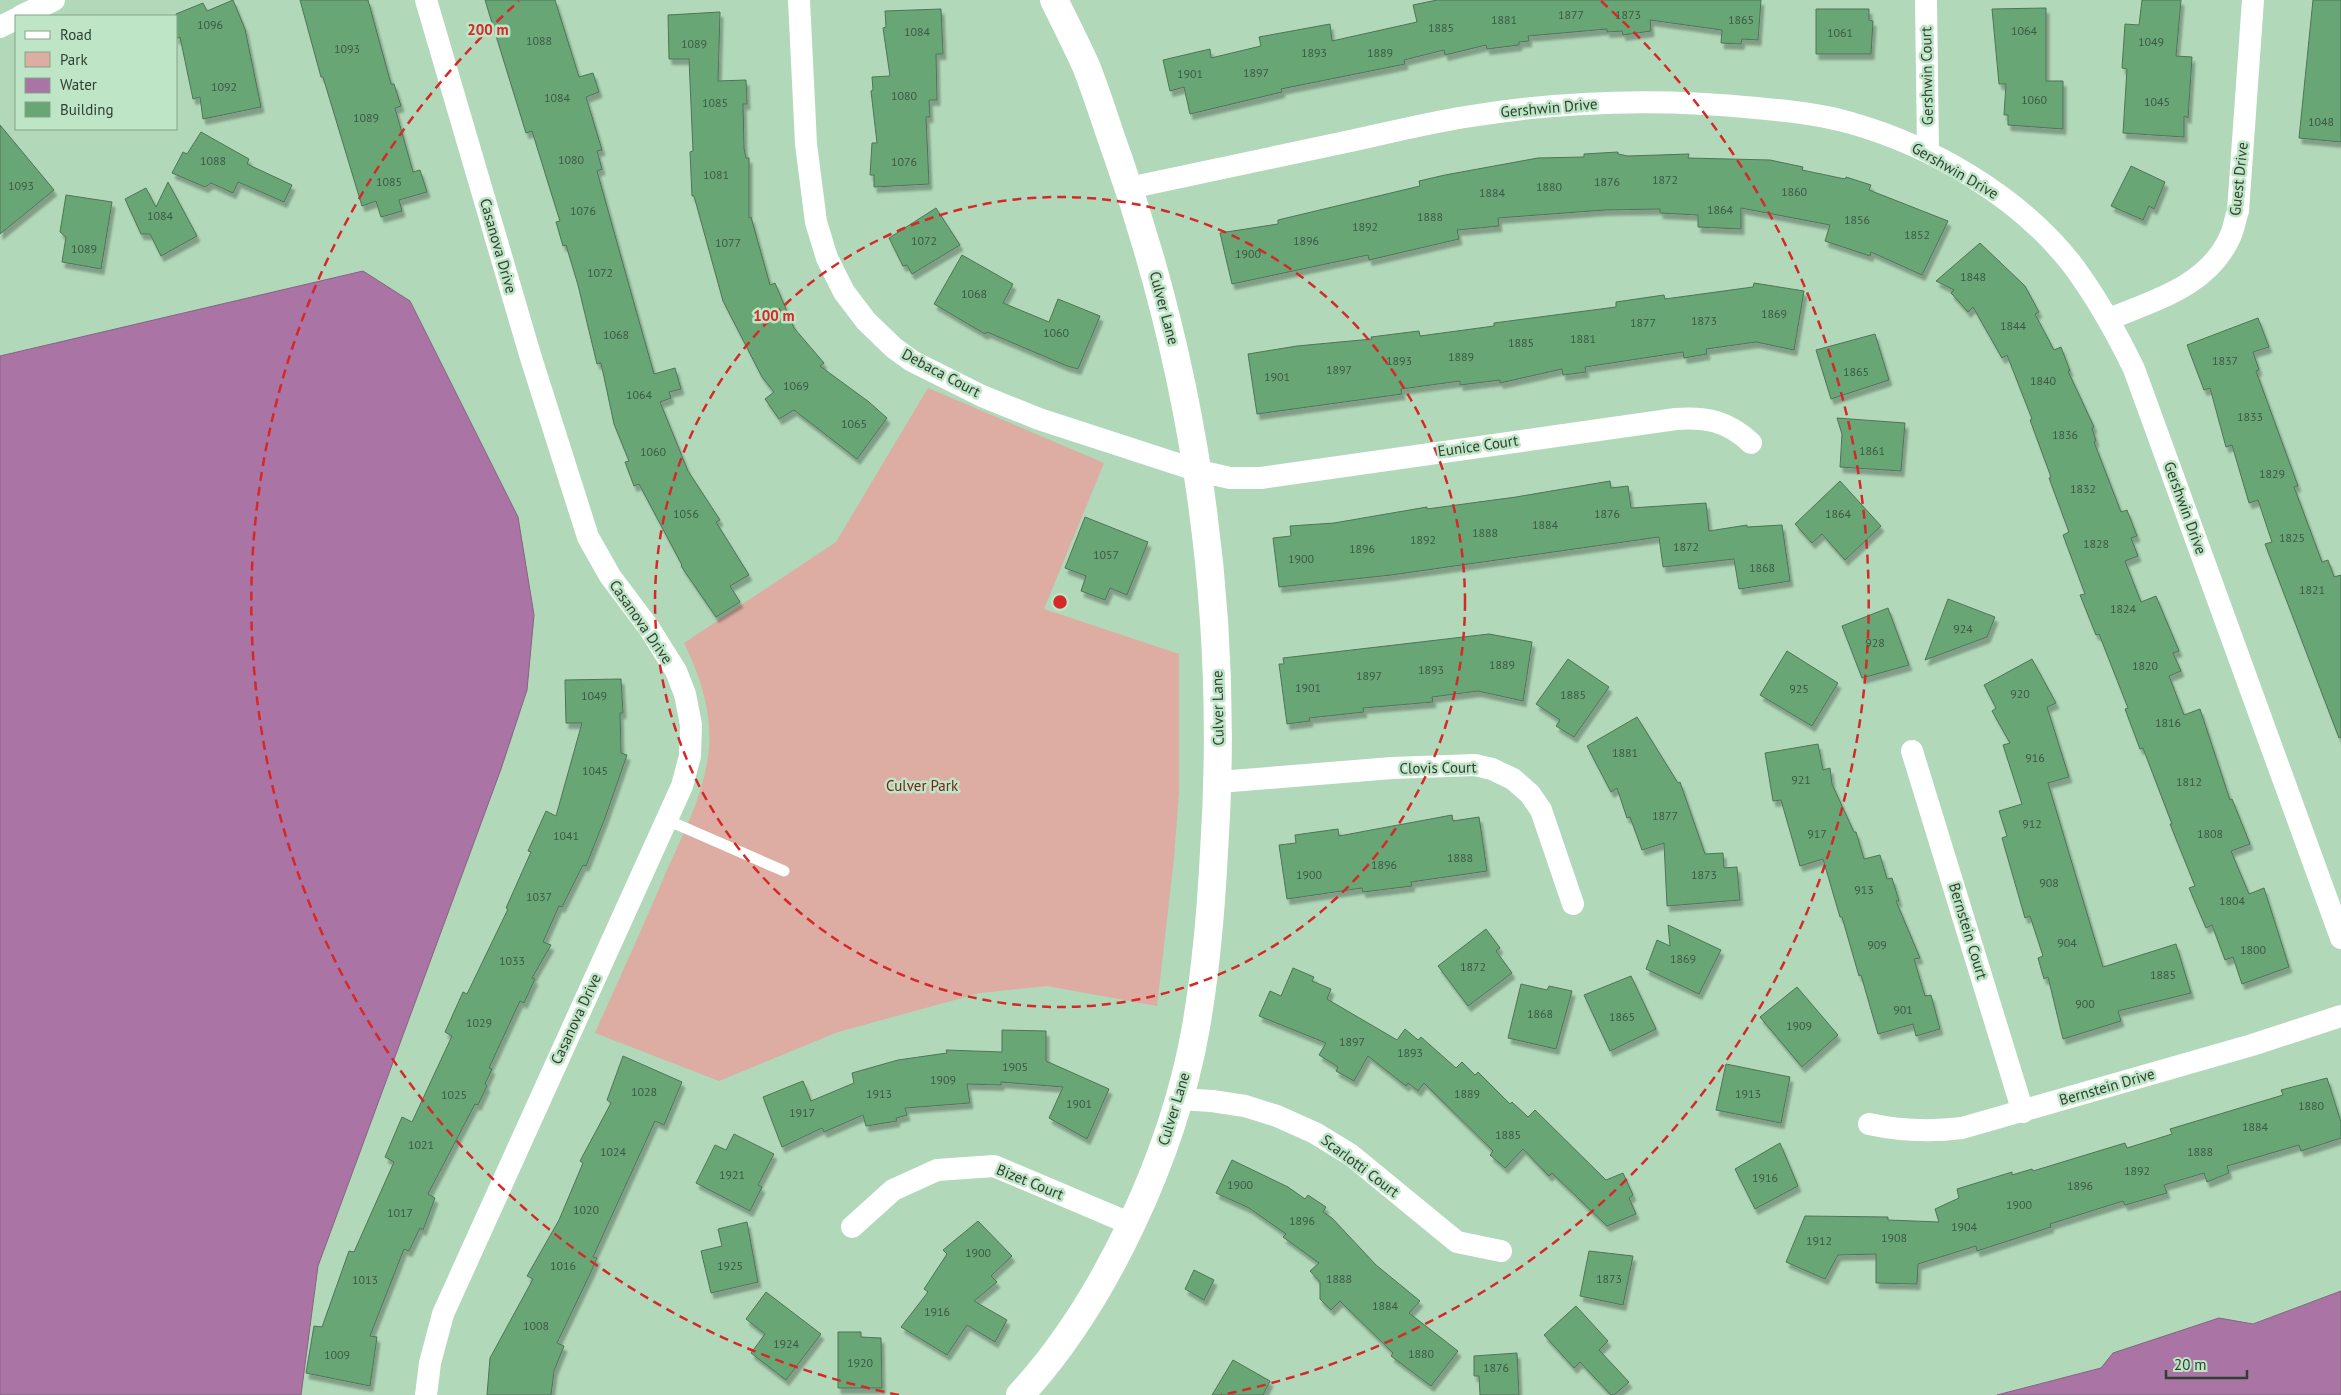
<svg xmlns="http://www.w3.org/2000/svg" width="2341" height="1395" font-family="'PT Sans',sans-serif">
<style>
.green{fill:#ddaca3}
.water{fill:#aa74a4;stroke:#856482}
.building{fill:#68a676;stroke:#507457;filter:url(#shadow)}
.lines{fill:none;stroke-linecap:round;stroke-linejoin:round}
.service{stroke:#fff;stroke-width:11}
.minor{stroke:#fff;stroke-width:22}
.tertiary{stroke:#fff;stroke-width:28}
.ring{fill:none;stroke:#d62828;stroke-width:2.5;stroke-dasharray:9 6}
.labels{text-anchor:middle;stroke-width:5;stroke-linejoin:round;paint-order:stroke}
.number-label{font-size:12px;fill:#3d5943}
.street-label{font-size:15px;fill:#2f3f32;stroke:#bee5c5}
.park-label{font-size:15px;fill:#792015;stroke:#bee5c5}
.centre{fill:#d62828;stroke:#bee5c5;stroke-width:2.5}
.ring-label{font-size:15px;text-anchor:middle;font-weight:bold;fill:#d62828;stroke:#bee5c5;stroke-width:5;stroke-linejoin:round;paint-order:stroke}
</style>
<defs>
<filter id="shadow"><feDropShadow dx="3" dy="5.5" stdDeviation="1" flood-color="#0004"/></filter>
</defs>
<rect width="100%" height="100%" fill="#b1d8b8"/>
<path class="green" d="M928,388L1104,463L1044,609L1179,654V792L1174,858L1157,1006L1047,986L980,993L838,1032L719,1081L595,1033C619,979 644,925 667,870C684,833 702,797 708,757C714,718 701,677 684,643L836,542Z"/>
<path class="water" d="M363,271L410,301L518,517L534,615L527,690L501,769L318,1266L301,1395H0V356Z
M2341,1291V1395H1997L2101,1368L2113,1353L2219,1318L2253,1324Z"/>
<path class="building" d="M233,0L245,29L261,107L203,119L200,97L193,99L180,37L176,39V14L203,3L207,11Z
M300,0H368L391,84H394L401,106L395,108L413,172L420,170L427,192L399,200L402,211L381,217L376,201L362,206L323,77H321Z
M485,0H555L579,77L593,73L599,92L586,97L602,150L597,151L602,169L597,171L630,289L654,374L675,368L681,389L669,392L671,398L660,402L688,471L720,520L716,522L749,575L730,586L740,602L716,617L681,566L682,565L639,484L634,486L625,462L629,461L614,424L601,363L597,364L578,285L566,245L563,246L556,222L560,221L554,202L532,131L526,133Z
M1437,0H1761L1758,40L1742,39L1741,44L1721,43L1722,30L1650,20L1651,31L1623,35L1622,31L1607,32V29L1528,36L1529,41L1519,42V45L1487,49L1486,45L1445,55L1444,50L1404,60L1405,64L1281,89L1282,92L1190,114L1184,87L1170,91L1163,60L1210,49L1211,58L1261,46L1259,37L1330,24L1332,41L1417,22L1413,5Z
M2142,0H2181L2176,56L2192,57L2188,118L2184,116V137L2123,133L2127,69L2122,68L2125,24L2139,25Z
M2313,0H2341V142L2299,138Z
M2046,8V81H2063V129L2008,125V115H2004L2006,84H1999L1992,9Z
M941,9L943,54H936L937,100H929L930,117H926L929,184L874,187V175H870L872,143H877L871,91L873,90L872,77L890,76L883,28L886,27L885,11Z
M1816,9H1869V20L1873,21L1871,54H1816Z
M720,12L718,81L746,80L747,104H743L744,148L746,158H749V218L751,217L770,285L775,283L794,328L824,363L820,366L869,402L887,418L857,459L794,410L779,419L765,399L774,392L762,377L723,301L694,196H692L690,152L693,151L689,59H669L668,15Z
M0,125L54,190L0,234Z
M201,132L249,159L247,164L292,185L284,202L238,182L233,193L211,183L205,187L172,173L183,152L187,154Z
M1618,152V154L1628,156L1689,154L1688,158L1770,160L1803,167L1802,170L1845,179L1846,177L1871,185L1869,190L1948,221L1922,275L1871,252L1870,256L1825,241L1830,225L1741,208V229L1698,227V215L1660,213V209L1604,210L1498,218L1499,226L1457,230L1459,239L1369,260L1368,255L1232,284L1220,233L1278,224V220L1420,186L1419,181L1445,175L1538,158L1584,157V154Z
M2131,166L2165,182L2154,209L2149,206L2143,220L2111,206Z
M168,182L197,236L161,256L150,234H141L125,199L146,188L156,207Z
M66,195L112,202L101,269L62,262L66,237L60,232Z
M936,208L960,245L912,274L907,265L903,266L889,238Z
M1980,243L2025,286L2039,312L2035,314L2054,350L2061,347L2070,371H2068L2094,427L2092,428L2096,441L2094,442L2121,512L2127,510L2137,536L2131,538L2138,556L2125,561L2141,602L2156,596L2179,651L2173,653L2181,671L2169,676L2184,715L2200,709L2230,800L2232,799L2250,844L2231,851L2249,894L2264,888L2289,967L2242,984L2233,957L2225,960L2212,925L2206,928L2189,888L2195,886L2170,824H2172L2143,748L2140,749L2125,709L2128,708L2099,634L2096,635L2080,595L2085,594L2063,535L2069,532L2049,478L2051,477L2030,420L2032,419L2007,355L2002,358L1973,307L1968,312L1951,293L1954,290L1936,281Z
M962,255L1013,284L1003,303L1049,322L1058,299L1100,316L1078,369L1067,366L987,332L985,334L934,304Z
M1754,283L1804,291L1794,350L1756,342L1706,349L1707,354L1684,358L1683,352L1585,367L1586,372L1563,375L1562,369L1500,383V380L1460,385V381L1401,389L1402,394L1257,414L1248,354L1297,346L1372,339L1371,337L1419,331L1420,336L1494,326V323L1616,307V302L1664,295L1665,299L1753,287Z
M2258,318L2269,347L2253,352L2259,370L2256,371L2298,486L2294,487L2322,562L2328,560L2334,577L2341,575V737L2339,738L2265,544L2272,542L2258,500L2249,503L2232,445L2226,447L2210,388L2204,390L2187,345Z
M1875,334L1889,380L1831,399L1816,350Z
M1837,418L1905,423L1901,471L1840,467L1842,434Z
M1610,481L1611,488L1628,486L1631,508L1706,503L1709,531L1747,525V527L1782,525L1790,581L1739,589L1734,559L1663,567L1659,537L1391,575L1279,587L1273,538L1291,536L1290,526L1334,523L1427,507V509L1516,497Z
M1840,481L1881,526L1845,560L1822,534L1812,543L1795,524Z
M1085,517L1148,542L1127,595L1110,588L1105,600L1081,591L1086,576L1065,568Z
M1948,599L1995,617L1987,637L1925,660Z
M1888,608L1909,665L1862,678L1842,626Z
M1489,634L1532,642L1523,701L1478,691L1432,697L1433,702L1363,708L1364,712L1309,718L1310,721L1287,724L1279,664H1284L1283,658Z
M1787,651L1838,683L1812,726L1760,695Z
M1568,659L1609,687L1574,737L1556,726L1560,720L1536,704Z
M2032,659L2056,703L2047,707L2069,777L2048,783L2103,967L2176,944L2191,993L2118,1011L2121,1021L2063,1039L2048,977L2044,979L2038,958L2043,956L2030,916L2025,918L2002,838L2007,836L1999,811L2022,804L2003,745L2010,743L1992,711L1996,708L1984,685Z
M621,679L623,713H620L621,753L627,755L605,818L586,866L583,865L562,907L559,906L543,942L551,945L532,978L535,979L524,1003L520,1001L489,1068L492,1069L485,1084L487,1086L478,1105L475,1104L428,1194L435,1198L423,1230L420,1228L409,1251L404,1249L370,1336L377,1337L370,1386L306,1373L314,1326L322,1327L349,1251L354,1252L394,1162L385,1157L402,1117L412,1122L452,1036L445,1032L463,992L467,994L508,909L506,908L531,852L528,851L546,811L556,816L582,723H566L565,680Z
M1637,717L1678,783L1680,782L1705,854L1723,853L1724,868L1737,867L1740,900L1667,906L1664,843L1642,850L1630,817L1627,818L1617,788L1611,792L1587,746Z
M1818,744L1823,770L1830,768L1832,784L1854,832H1856L1864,859L1880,855L1887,879L1892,878L1899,901H1896L1920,958L1914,959L1925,996L1931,995L1940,1029L1916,1036L1913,1024L1878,1034L1861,975L1859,976L1842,917H1840L1823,859L1800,866L1781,800L1773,801L1765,753Z
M1452,815L1453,821L1479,817L1487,871L1411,882L1412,886L1363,892L1362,888L1287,899L1279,845L1296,843L1295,835L1338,829L1339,836Z
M1668,925L1721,950L1699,994L1646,969L1657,940L1670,946Z
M1486,929L1500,948L1496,951L1512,973L1468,1006L1438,966Z
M1293,968L1314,977L1312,981L1331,989L1327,999L1397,1040L1405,1029L1418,1040L1421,1037L1456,1068L1462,1062L1475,1075L1478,1072L1510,1104L1512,1102L1528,1117L1535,1110L1606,1180L1623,1173L1633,1195L1629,1198L1636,1214L1607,1226L1552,1173L1549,1176L1523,1149L1505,1168L1490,1155L1493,1151L1424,1083L1418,1091L1408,1083L1406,1086L1368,1056L1354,1081L1336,1071L1338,1067L1319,1055L1326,1043L1259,1016L1270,991L1281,996Z
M1631,976L1656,1029L1610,1051L1584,995Z
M1521,984L1547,990L1549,986L1572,991L1556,1049L1508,1038Z
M1797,987L1838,1035L1802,1067L1760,1017Z
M1002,1030L1046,1031V1061L1109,1089L1087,1139L1049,1118L1063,1087L1001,1082V1085L967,1084L970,1103L905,1108L907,1115L896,1118L897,1121L866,1126L863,1115L824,1132L822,1128L782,1147L763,1097L803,1081L811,1101L854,1083L852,1073L898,1060L947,1053L946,1050L1002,1052Z
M623,1056L682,1082L664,1125L655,1121L593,1257L597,1258L590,1274L557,1343L564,1346L554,1371L551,1395H487L490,1358L533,1279L527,1276L559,1220L583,1163L580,1161L611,1103L607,1100Z
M1726,1064L1790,1077L1781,1123L1716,1110Z
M2327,1078L2341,1122V1138L2301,1151L2299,1145L2227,1166L2229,1173L2207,1182L2204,1173L2164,1185L2167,1193L2125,1205L2123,1201L2050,1224L2051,1227L1977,1251L1976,1246L1918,1264L1917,1284L1876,1283V1254L1838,1255L1825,1279L1786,1262L1805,1216L1888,1217V1220L1939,1222L1935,1209L1959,1198L1957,1189L2012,1172V1175L2032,1169L2033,1171L2125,1143L2127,1148L2172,1134L2170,1129L2283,1095L2281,1090Z
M734,1134L774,1154L758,1185L762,1187L750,1211L696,1183L715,1145L726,1150Z
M1780,1143L1798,1186L1755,1209L1735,1169Z
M1232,1160L1288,1187L1305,1199L1308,1195L1326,1207L1323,1212L1332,1218L1376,1265L1420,1301L1409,1313L1458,1351L1431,1386L1391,1356L1393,1353L1340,1301L1331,1310L1320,1299V1282L1310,1271L1319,1263L1283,1237L1286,1234L1249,1208L1216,1193Z
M978,1221L1012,1256L991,1276L997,1282L974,1301L1007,1320L995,1342L967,1325L947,1355L901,1327L928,1292L924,1289L947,1254L943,1250Z
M747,1222L758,1282L711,1293L701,1251L722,1246L718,1229Z
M1589,1251L1633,1256L1623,1305L1580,1296Z
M1194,1270L1214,1280L1204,1300L1185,1289Z
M766,1292L821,1334L786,1380L751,1353L765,1334L746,1319Z
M1576,1306L1608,1341L1599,1350L1629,1382L1614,1395H1611L1580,1362L1574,1368L1544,1335Z
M838,1332H861V1337L881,1338L882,1388H838Z
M1517,1353L1519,1395H1480L1479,1376H1474V1356Z
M1233,1360L1270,1381L1263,1395H1212Z"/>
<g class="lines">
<path class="service" d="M667,820L784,871"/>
<path class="minor" d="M799,0L806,144L816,222L827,258L844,292L866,321L894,348L912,361L982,396L1039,419L1199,471L1230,478H1261L1676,419C1707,417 1728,421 1751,443
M1926,0L1928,152
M21,16L54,0
M0,27L16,19
M1129,188C1204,172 1279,156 1355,140C1391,132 1428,123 1465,117C1561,101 1660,98 1756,108C1788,111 1820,114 1851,123C1932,146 2018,196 2071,263C2096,296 2116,332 2134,369L2341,938
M2109,319C2155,300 2208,286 2230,237C2234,229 2235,219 2238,211L2253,0
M1912,751L2023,1112
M1219,782L1392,768L1475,765L1492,769L1513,779L1530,794L1541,810L1573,904
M1178,1099L1212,1101L1245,1106L1277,1116L1315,1133L1351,1155L1457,1242L1501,1251
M1869,1124C1901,1131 1930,1132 1962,1128L2252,1045L2341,1016
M852,1227L893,1190L937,1170L994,1166L1131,1224
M426,1395L430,1363L443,1314L682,786L690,756L691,725L685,694L676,671L649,628L610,576L588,537L531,358L426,0"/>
<path class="tertiary" d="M1020,1395C1106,1302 1174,1152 1196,1027C1206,969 1211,911 1214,852C1230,612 1197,383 1118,157C1107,127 1098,96 1086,66C1076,44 1065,22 1054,0"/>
</g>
<g class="ring">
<circle cx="1060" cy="602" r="405"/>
<path d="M899 1395A809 809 0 0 1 519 1M1601 1A809 809 0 0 1 1221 1395"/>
</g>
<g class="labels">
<g class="number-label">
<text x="1571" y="19">1877</text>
<text x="1628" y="19">1873</text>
<text x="1504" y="24">1881</text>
<text x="1741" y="24">1865</text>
<text x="210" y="29">1096</text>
<text x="1441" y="32">1885</text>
<text x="2024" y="35">1064</text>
<text x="917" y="36">1084</text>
<text x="1840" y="37">1061</text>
<text x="539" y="45">1088</text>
<text x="2151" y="46">1049</text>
<text x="694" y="48">1089</text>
<text x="347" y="53">1093</text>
<text x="1314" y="57">1893</text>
<text x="1380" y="57">1889</text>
<text x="1256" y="77">1897</text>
<text x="1190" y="78">1901</text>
<text x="224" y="91">1092</text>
<text x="904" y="100">1080</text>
<text x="557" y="102">1084</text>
<text x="2034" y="104">1060</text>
<text x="2157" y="106">1045</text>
<text x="715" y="107">1085</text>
<text x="366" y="122">1089</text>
<text x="2321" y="126">1048</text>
<text x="571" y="164">1080</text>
<text x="213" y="165">1088</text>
<text x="904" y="166">1076</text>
<text x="716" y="179">1081</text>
<text x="1665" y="184">1872</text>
<text x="389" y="186">1085</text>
<text x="1607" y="186">1876</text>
<text x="21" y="190">1093</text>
<text x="1549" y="191">1880</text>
<text x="1794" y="196">1860</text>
<text x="1492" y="197">1884</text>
<text x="1720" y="214">1864</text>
<text x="583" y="215">1076</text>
<text x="160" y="220">1084</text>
<text x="1430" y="221">1888</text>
<text x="1857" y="224">1856</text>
<text x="1365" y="231">1892</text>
<text x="1917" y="239">1852</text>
<text x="924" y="245">1072</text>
<text x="1306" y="245">1896</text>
<text x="728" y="247">1077</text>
<text x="84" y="253">1089</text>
<text x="1248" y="258">1900</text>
<text x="600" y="277">1072</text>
<text x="1973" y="281">1848</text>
<text x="974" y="298">1068</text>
<text x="1774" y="318">1869</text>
<text x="1704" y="325">1873</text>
<text x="1643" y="327">1877</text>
<text x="2013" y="330">1844</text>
<text x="1056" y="337">1060</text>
<text x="616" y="339">1068</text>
<text x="1583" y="343">1881</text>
<text x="1521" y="347">1885</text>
<text x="1461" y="361">1889</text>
<text x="1399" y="365">1893</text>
<text x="2225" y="365">1837</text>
<text x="1339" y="374">1897</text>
<text x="1856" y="376">1865</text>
<text x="1277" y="381">1901</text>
<text x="2043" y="385">1840</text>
<text x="796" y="390">1069</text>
<text x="639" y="399">1064</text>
<text x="2250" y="421">1833</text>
<text x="854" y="428">1065</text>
<text x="2065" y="439">1836</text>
<text x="1872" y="455">1861</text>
<text x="653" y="456">1060</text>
<text x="2272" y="478">1829</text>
<text x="2083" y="493">1832</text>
<text x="686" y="518">1056</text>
<text x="1607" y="518">1876</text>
<text x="1838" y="518">1864</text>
<text x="1545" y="529">1884</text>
<text x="1485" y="537">1888</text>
<text x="2292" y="542">1825</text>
<text x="1423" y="544">1892</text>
<text x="2096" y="548">1828</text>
<text x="1686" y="551">1872</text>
<text x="1362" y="553">1896</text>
<text x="1106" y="559">1057</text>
<text x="1301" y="563">1900</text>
<text x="1762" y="572">1868</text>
<text x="2312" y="594">1821</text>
<text x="2123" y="613">1824</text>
<text x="1963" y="633">924</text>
<text x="1875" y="647">928</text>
<text x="1502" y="669">1889</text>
<text x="2145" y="670">1820</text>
<text x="1431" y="674">1893</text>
<text x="1369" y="680">1897</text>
<text x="1308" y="692">1901</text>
<text x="1799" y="693">925</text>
<text x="2020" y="698">920</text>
<text x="1573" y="699">1885</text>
<text x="594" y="700">1049</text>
<text x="2168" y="727">1816</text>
<text x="1625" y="757">1881</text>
<text x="2035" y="762">916</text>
<text x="595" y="775">1045</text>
<text x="1801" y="784">921</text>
<text x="2189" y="786">1812</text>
<text x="1665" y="820">1877</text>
<text x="2032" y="828">912</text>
<text x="1817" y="838">917</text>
<text x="2210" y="838">1808</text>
<text x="566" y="840">1041</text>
<text x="1460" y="862">1888</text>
<text x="1384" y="869">1896</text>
<text x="1309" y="879">1900</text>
<text x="1704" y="879">1873</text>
<text x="2049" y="887">908</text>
<text x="1864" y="894">913</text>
<text x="539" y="901">1037</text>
<text x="2232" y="905">1804</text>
<text x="2067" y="947">904</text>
<text x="1877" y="949">909</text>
<text x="2253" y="954">1800</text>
<text x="1683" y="963">1869</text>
<text x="512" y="965">1033</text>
<text x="1473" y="971">1872</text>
<text x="2163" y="979">1885</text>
<text x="2085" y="1008">900</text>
<text x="1903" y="1014">901</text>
<text x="1540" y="1018">1868</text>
<text x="1622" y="1021">1865</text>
<text x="479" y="1027">1029</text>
<text x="1799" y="1030">1909</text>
<text x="1352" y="1046">1897</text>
<text x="1410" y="1057">1893</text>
<text x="1015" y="1071">1905</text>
<text x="943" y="1084">1909</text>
<text x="644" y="1096">1028</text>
<text x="879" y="1098">1913</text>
<text x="1467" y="1098">1889</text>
<text x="1748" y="1098">1913</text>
<text x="454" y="1099">1025</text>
<text x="1079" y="1108">1901</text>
<text x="2311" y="1110">1880</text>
<text x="802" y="1117">1917</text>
<text x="2255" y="1131">1884</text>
<text x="1508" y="1139">1885</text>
<text x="421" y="1149">1021</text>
<text x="613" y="1156">1024</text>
<text x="2200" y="1156">1888</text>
<text x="2137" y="1175">1892</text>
<text x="732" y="1179">1921</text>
<text x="1765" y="1182">1916</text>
<text x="1240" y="1189">1900</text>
<text x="2080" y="1190">1896</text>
<text x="2019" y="1209">1900</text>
<text x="586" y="1214">1020</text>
<text x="400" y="1217">1017</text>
<text x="1302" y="1225">1896</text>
<text x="1964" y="1231">1904</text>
<text x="1894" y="1242">1908</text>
<text x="1819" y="1245">1912</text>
<text x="978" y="1257">1900</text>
<text x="563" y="1270">1016</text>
<text x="730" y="1270">1925</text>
<text x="1339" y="1283">1888</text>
<text x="1609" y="1283">1873</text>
<text x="365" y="1284">1013</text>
<text x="1385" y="1310">1884</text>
<text x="937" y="1316">1916</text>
<text x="536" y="1330">1008</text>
<text x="786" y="1348">1924</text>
<text x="1421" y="1358">1880</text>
<text x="337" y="1359">1009</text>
<text x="860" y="1367">1920</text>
<text x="1496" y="1372">1876</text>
</g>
<g class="street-label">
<text transform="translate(1927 76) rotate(-91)" y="5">Gershwin Court</text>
<text transform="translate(1549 108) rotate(-5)" y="5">Gershwin Drive</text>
<text transform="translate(1955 171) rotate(30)" y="5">Gershwin Drive</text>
<text transform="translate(2239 179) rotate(-84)" y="5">Guest Drive</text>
<text transform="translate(498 246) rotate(74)" y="5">Casanova Drive</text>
<text transform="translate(1164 308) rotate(75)" y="5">Culver Lane</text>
<text transform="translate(941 373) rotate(28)" y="5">Debaca Court</text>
<text transform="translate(1478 446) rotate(-8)" y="5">Eunice Court</text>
<text transform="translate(2185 508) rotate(70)" y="5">Gershwin Drive</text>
<text transform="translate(641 622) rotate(55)" y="5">Casanova Drive</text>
<text transform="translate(1218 708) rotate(-91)" y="5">Culver Lane</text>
<text transform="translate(1438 768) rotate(-1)" y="5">Clovis Court</text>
<text transform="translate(1968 931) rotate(73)" y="5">Bernstein Court</text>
<text transform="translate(576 1019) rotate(-65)" y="5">Casanova Drive</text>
<text transform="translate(2107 1087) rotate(-16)" y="5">Bernstein Drive</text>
<text transform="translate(1174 1109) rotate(-73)" y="5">Culver Lane</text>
<text transform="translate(1360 1166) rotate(37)" y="5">Scarlotti Court</text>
<text transform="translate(1030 1182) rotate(22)" y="5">Bizet Court</text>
</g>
<g class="park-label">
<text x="922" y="791">Culver Park</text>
</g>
</g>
<circle cx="1060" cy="602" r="8" class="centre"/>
<g class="ring-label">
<text x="488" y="35">200 m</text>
<text x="774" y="321">100 m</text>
</g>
<rect x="15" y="15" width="162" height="115" fill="#bee5c5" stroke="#85a38a"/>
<rect x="25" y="31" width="25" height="8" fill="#ffffff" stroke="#85a38a"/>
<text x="60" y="40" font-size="15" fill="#2f3f32">Road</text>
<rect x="25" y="52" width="25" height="15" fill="#ddaca3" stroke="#85a38a"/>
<text x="60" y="65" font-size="15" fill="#2f3f32">Park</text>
<rect x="25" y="78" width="25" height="15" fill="#aa74a4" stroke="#85a38a"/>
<text x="60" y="90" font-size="15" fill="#2f3f32">Water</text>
<rect x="25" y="102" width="25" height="15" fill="#68a676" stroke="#85a38a"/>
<text x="60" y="115" font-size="15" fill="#2f3f32">Building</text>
<path d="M2166 1370v8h81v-8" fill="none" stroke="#2f3f32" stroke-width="2.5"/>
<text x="2174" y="1370" font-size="15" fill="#2f3f32" stroke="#bee5c5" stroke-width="4" paint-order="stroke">20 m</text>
</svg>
